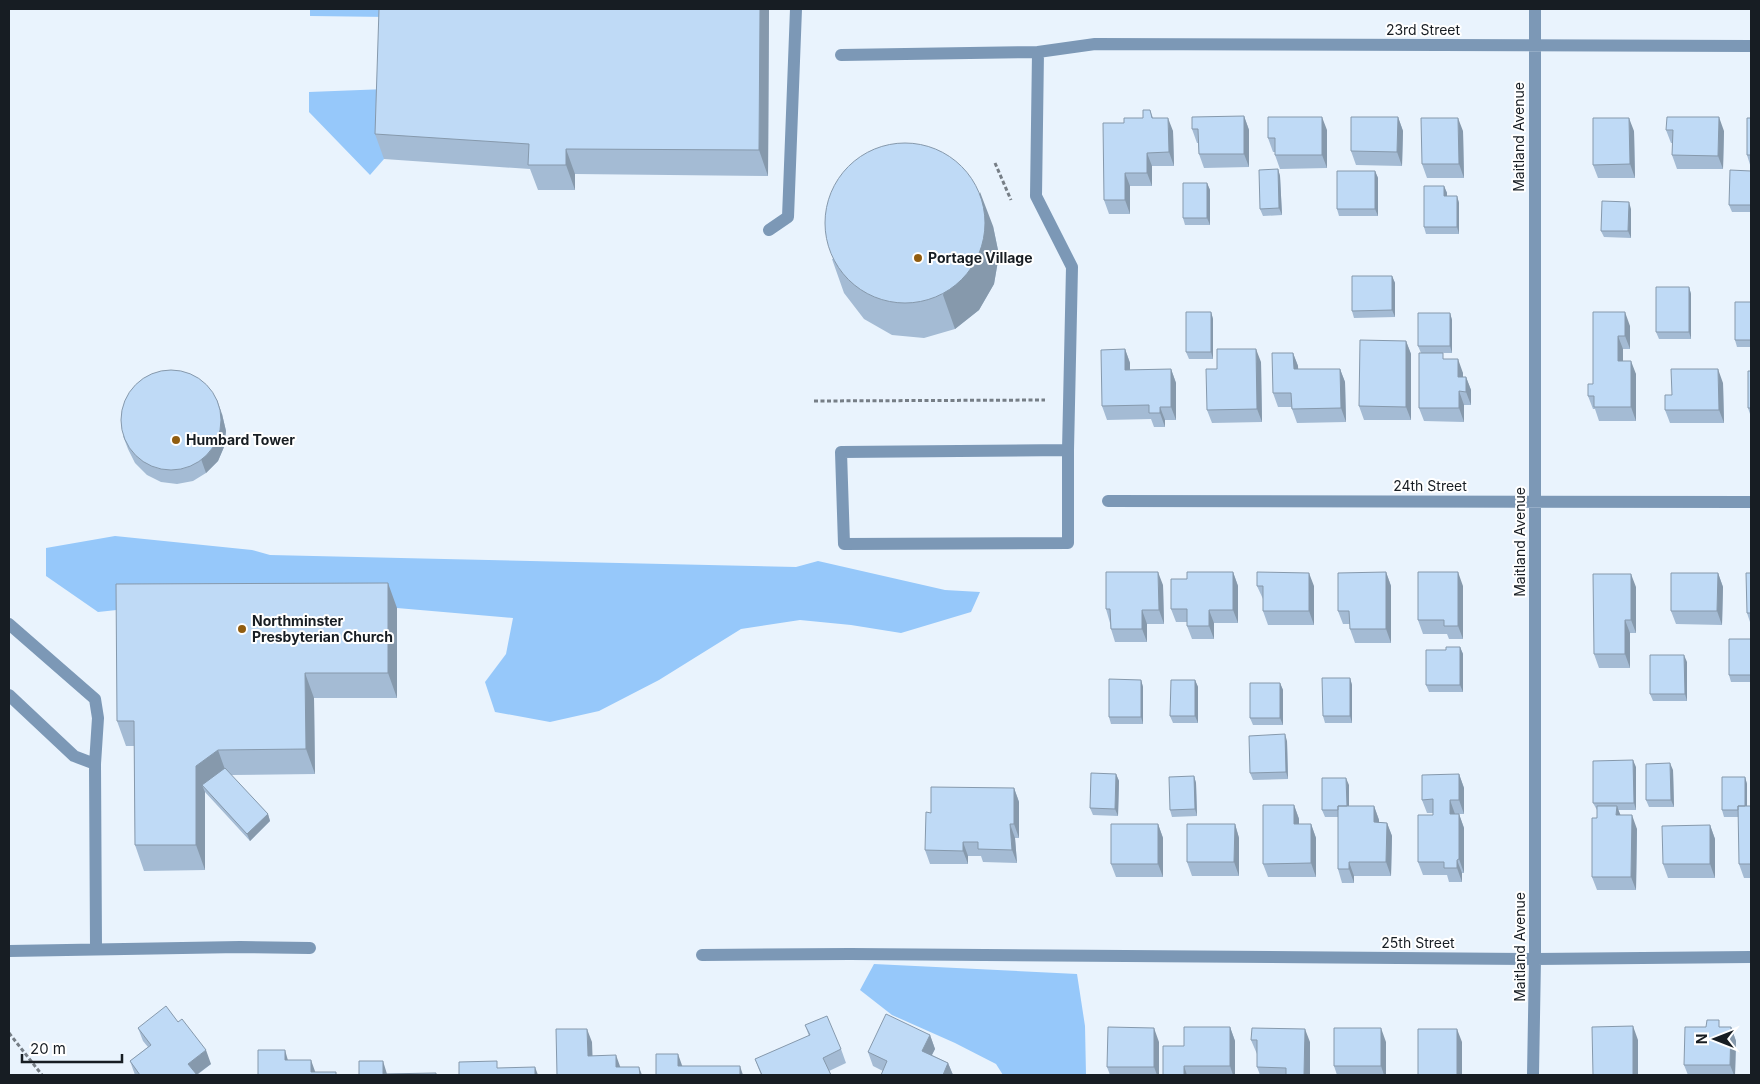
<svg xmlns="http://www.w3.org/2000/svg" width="1760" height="1084" font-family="Inter,sans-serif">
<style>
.green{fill:#96c8fa}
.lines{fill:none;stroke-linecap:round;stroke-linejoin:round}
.path{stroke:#767e86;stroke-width:3;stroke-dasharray:4 2.5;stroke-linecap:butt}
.minor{stroke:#7c98b6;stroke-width:12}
.wall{fill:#a4bbd4}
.shaded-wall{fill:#8699ac}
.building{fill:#bfdaf6;stroke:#8699ac}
.poi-dot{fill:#915d10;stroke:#fff;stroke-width:2}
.labels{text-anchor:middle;stroke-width:4;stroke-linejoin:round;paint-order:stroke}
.street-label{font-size:14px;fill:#171d23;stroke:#fff}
.poi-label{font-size:14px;font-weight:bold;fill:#171d23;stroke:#fff;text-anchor:start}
</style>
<rect width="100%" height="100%" fill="#e9f3fd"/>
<path class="green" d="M310,9H389V17L310,16Z
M386,89L384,159L370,175L309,112V92Z
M115,536L252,550L270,555L796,567L818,561L945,590L980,592L971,612L901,633L851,625L800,620L741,629L659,680L599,711L550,722L495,712L485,682L506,654L513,618L397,608L126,609L98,612L46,576V548Z
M874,964L1077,974L1085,1026L1086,1075H1003L996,1064L955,1043L892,1015L860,990Z"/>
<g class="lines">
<path class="path" d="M995,163L1011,200
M814,401L1045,400
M9,1033L42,1075"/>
<path class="minor" d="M841,55L1038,52
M769,230L788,217L796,9
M1068,450L841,452L844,544L1068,543V450L1072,267L1036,196L1038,52L1095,44L1751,46
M1108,501L1751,502
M9,624L95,699L98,718L95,764L96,948
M9,695L74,756L95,764
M9,951L240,947L310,948
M702,955L850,954L1535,959L1751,957
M1533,1075L1535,959V9"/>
</g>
<path class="wall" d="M769,9L768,176L575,174V190H538L530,169L384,159L375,134Z
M1150,110L1153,118L1173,131L1174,166H1152V186H1130V214H1109L1104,200L1124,123L1143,118Z
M1244,116L1249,130V167L1204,168L1199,154L1198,143H1197L1192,129Z
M1398,117L1403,131L1402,166L1356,165L1351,151Z
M1751,118V168L1747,155Z
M1327,130V168L1280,169L1275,155V152H1273L1268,138Z
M1666,130L1724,131L1723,169H1677L1672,155L1673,143H1671Z
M1463,131L1464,178H1427L1422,164Z
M1634,131L1635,178H1598L1593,165Z
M1278,169L1280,176L1282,215L1263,216L1260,209Z
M1375,171L1378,178V216H1339L1337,209Z
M1751,171V212H1732L1729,205Z
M1207,183L1210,190V225H1185L1183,218Z
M1444,186L1447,193V196H1457L1459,203V234H1426L1424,227Z
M1631,209V238L1604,237L1601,231Z
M993,226L999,255L994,284L979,310L955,329L924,338L892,335L864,319L844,293L832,259Z
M1392,276L1395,283V317L1354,318L1352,311Z
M1689,287L1691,294V339H1659L1656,332Z
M1751,302V347H1737L1735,340Z
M1211,312L1213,319V359H1189L1186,352Z
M1593,312L1630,326V349H1623V361L1636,374V421H1599L1595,409H1593L1588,396L1593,384Z
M1450,313L1452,320V353H1421L1418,346Z
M1406,341L1411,354V420H1364L1359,406Z
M1125,349L1130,363V370L1171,369L1176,383V420H1165V427H1154L1151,419L1107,420L1102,406Z
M1293,353L1298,366V369H1340L1345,382L1346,422L1297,423L1292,409L1291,407H1278L1273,393Z
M1445,359L1463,373V377H1466L1471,390V405H1464V422L1424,421L1419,408Z
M1261,362L1262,422L1212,423L1207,410L1217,369Z
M1751,371V417L1748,408Z
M1723,383L1724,423H1670L1665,410L1672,395Z
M222,414L226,431L224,447L218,461L206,473L193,481L177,484L161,482L147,475L135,463L128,449L123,436Z
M1233,572L1238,586V623H1214V639H1192L1187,626V622H1176L1171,609L1187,579Z
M1386,572L1391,586V643H1355L1350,629V624H1343L1338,611Z
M1718,573L1723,587L1722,625L1676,624L1671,611Z
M1751,573V625L1747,613Z
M1163,585L1164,624H1147V642H1115L1111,629L1110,623L1106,609Z
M1257,586H1314V625H1268L1263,611V599Z
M1463,586V639H1449L1447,634H1423L1418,620Z
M1636,587V633H1630V668H1599L1594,654Z
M397,608V698H314L315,774L231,775L268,814L270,821L250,841L205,792V870L144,871L135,845L134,746H126L117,721Z
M1751,639V682H1731L1729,675Z
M1460,647L1463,654V692H1429L1426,685L1446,650Z
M1687,662V701H1653L1650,694Z
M1350,678L1352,685V723H1325L1323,716Z
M1141,680L1143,687V724H1111L1109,717Z
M1195,680L1198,687V723H1173L1170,716Z
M1280,683L1283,690V725H1253L1250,718Z
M1287,741L1288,779L1253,780L1250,773Z
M1636,767V810H1618L1620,815L1637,829L1636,890H1597L1592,877L1597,818V810L1593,803Z
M1673,770L1674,807H1649L1646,800Z
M1116,774L1119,781L1118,816L1093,815L1090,808Z
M1459,774L1464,788V814H1455H1459L1464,828V873H1462V882H1449L1447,875H1423L1418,862L1433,815V813H1427L1422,800Z
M1194,776L1196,783L1197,816L1172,817L1170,810Z
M1745,777L1747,784V806H1751V878H1744L1739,864V817H1724L1722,810Z
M1349,785V806H1374L1379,820V822L1387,823L1392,836L1391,876H1354V883H1342L1338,869V817H1325L1322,810Z
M1014,788L1019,802V838H1015L1017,863L983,862L981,856H968V864H930L925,850L931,813Z
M1294,805L1299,819V824H1311L1316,838V877H1268L1263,864Z
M1158,824L1163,838V877H1116L1111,864Z
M1235,824L1239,838V876H1192L1187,862Z
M1710,825L1715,839V878H1668L1663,864Z
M805,1025L841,1049L846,1063L829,1071L831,1075H761L755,1059L809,1036Z
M1230,1027L1235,1041V1075H1163L1184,1046Z
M1722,1027H1731L1736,1041L1735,1075H1688L1684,1065Z
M138,1028L211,1064L197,1075H135L130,1061L148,1047L143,1041Z
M930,1035L935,1049L932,1055L948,1063L953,1075H881L883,1071L873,1066L868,1052Z
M1251,1040L1310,1042V1075H1260L1257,1067V1054Z
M1159,1042V1075H1110L1107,1067Z
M1386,1042V1075H1337L1334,1066Z"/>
<path class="shaded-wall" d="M760,9H769L768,176L759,150Z
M1244,116L1249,130V167L1244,154Z
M1322,117L1327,130V168L1322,155Z
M1398,117L1403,131L1402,166L1397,152Z
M1719,117L1724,131L1723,169L1718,156Z
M1168,118L1173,131L1174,166L1169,152Z
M1458,118L1463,131L1464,178L1459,164Z
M1629,118L1634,131L1635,178L1630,164Z
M566,149L575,174V190L566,165Z
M1147,153L1152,166V186L1147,173Z
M1278,169L1280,176L1282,215L1279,208Z
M1375,171L1378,178V216L1375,209Z
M1125,173L1130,186V214L1125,200Z
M1207,183L1210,190V225L1207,218Z
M1444,186L1447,193V203L1444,196Z
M980,192L993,226L999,255L994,284L979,310L955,329L943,295Z
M1457,196L1459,203V234L1457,227Z
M1629,202L1631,209V238L1628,231Z
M1392,276L1395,283V317L1392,310Z
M1689,287L1691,294V339L1689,332Z
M1211,312L1213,319V359L1211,352Z
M1625,312L1630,326V349L1625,336Z
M1450,313L1452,320V353L1450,346Z
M1618,336L1623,349V374L1618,361Z
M1406,341L1411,354V420L1406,407Z
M1125,349L1130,363V384L1125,370Z
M1256,349L1261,362L1262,422L1257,409Z
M1293,353L1298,366L1299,383L1294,369Z
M1458,359L1463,373V390L1458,377Z
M1631,361L1636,374V421L1631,407Z
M1171,369L1176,383V420L1171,407Z
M1340,369L1345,382L1346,422L1341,408Z
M1718,369L1723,383L1724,423L1719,410Z
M1466,377L1471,390V405L1466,392Z
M1459,391L1464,405V422L1459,408Z
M217,400L222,414L226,431L224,447L218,461L206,473L201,459Z
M1160,407L1165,420V427L1160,413Z
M1158,572L1163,585L1164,624L1159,610Z
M1233,572L1238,586V623L1233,610Z
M1386,572L1391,586V643L1386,629Z
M1458,572L1463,586V639L1458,626Z
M1309,573L1314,586V625L1309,611Z
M1718,573L1723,587L1722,625L1717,611Z
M1631,574L1636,587V633L1631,620Z
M388,583L397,608V698L388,673Z
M1142,610L1147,624V642L1142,629Z
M1209,610L1214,623V639L1209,626Z
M1625,620L1630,633V668L1625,654Z
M1460,647L1463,654V692L1460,685Z
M1684,655L1687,662V701L1685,694Z
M305,673L314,698L315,774L306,749Z
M1350,678L1352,685V723L1350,716Z
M1141,680L1143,687V724L1141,717Z
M1195,680L1198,687V723L1195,716Z
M1280,683L1283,690V725L1280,718Z
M1285,734L1287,741L1288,779L1286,772Z
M218,750L227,775L202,785L205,792V870L196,845V766Z
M1633,760L1636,767V810L1634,803Z
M1670,763L1673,770L1674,807L1671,800Z
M1116,774L1119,781L1118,816L1115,809Z
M1459,774L1464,788V814L1459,800Z
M1194,776L1196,783L1197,816L1195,809Z
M1745,777L1747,784V817L1745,810Z
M1346,778L1349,785V817L1347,810Z
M1014,788L1019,802V838L1014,824Z
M1450,800L1455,814V828L1450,814Z
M1294,805L1299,819V838L1294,824Z
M1374,806L1379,820V836L1374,822Z
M1617,806L1622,819L1616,815Z
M268,814L270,821L250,841L247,834Z
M1459,814L1464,828V873L1459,859Z
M1632,815L1637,829L1636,890L1631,877Z
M1387,823L1392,836L1391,876L1386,862Z
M1010,824L1015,838L1017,863L1012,850Z
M1158,824L1163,838V877L1158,864Z
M1235,824L1239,838V876L1234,862Z
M1311,824L1316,838V877L1311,863Z
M1710,825L1715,839V878L1710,864Z
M963,842L968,856V864L963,851Z
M1457,860L1462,873V882L1457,868Z
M1349,862L1354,876V883L1349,869Z
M1633,1026L1638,1040V1075H1633Z
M1230,1027L1235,1041V1075H1233L1230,1066Z
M1731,1027L1736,1041L1735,1075H1734L1730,1065Z
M1154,1028L1159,1042V1075H1157L1154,1067Z
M1381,1028L1386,1042V1075H1384L1381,1066Z
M587,1029L592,1042L593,1069L588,1056Z
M1305,1029L1310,1042V1075H1304Z
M1457,1029L1462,1042V1075H1457Z
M930,1035L935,1049L927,1064L922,1051Z
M206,1050L211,1064L196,1075L188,1064Z
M285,1050L289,1064L285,1060Z
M678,1054L683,1068L678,1066Z
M616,1055L621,1069L616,1067Z
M311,1060L316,1074L311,1072Z
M383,1061L387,1074H383Z
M948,1063L953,1075H943Z
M740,1066L743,1075H740Z
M1184,1066L1187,1075H1184Z
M535,1067L538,1075H535Z
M639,1067L642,1075H640Z"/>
<path class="building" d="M379,9H760L759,150L566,149V165H528L529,144L375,134Z
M1143,110H1150L1152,118H1168L1169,152L1147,153V173H1125V200H1104L1103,123H1124V118H1143Z
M1244,116V154H1199L1198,129H1192V117Z
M1268,117H1322V155H1275V138H1268Z
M1351,117H1398L1397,152L1351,151Z
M1667,117H1719L1718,156L1672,155L1673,130H1666Z
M1421,118H1458L1459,164H1422Z
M1593,118H1629L1630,164L1593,165Z
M1747,118H1751V155H1747Z
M825 223a80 80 0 1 1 160 0a80 80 0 1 1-160 0Z
M1278,169L1279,208L1260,209L1259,170Z
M1730,170L1751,171V205H1729Z
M1337,171H1375V209H1337Z
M1183,183H1207V218H1183Z
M1424,186H1444V196H1457V227H1424Z
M1602,201L1629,202L1628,231H1601Z
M1352,276H1392V310L1352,311Z
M1656,287H1689V332H1656Z
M1735,302H1751V340H1735Z
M1186,312H1211V352H1186Z
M1593,312H1625V336H1618V361H1631V407H1594V396H1588V384H1593Z
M1418,313H1450V346H1418Z
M1360,340L1406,341V407L1359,406Z
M1125,349V370L1171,369V407H1160V413H1149V405L1102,406L1101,350Z
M1217,349H1256L1257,409L1207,410L1206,369H1217Z
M1272,353H1293L1294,369H1340L1341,408L1292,409L1291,393H1273Z
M1419,353H1443V359H1458V377H1466V392L1459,391V408H1419Z
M1671,369H1718L1719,410H1665V395H1672Z
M121 420a50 50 0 1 1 100 0a50 50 0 1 1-100 0Z
M1748,371H1751V408H1748Z
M1106,572H1158L1159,610H1142V629H1111L1110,609H1106Z
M1187,572H1233V610H1209V626H1187V609H1171V579H1187Z
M1257,572L1309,573V611H1263V586H1257Z
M1386,572V629H1350L1349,611H1338V573Z
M1418,572H1458V626H1444V620H1418Z
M1671,573H1718L1717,611H1671Z
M1746,573H1751V613H1747Z
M1593,574H1631V620H1625V654H1594Z
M388,583V673H305L306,749L218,750L196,766V845H135L134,721H117L116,584Z
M1729,639H1751V675H1729Z
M1446,647H1460V685H1426V650H1446Z
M1650,655H1684L1685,694H1650Z
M1322,678H1350V716H1323Z
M1109,679L1141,680V717H1109Z
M1171,680H1195V716H1170Z
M1250,683H1280V718H1250Z
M1285,734L1286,772L1250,773L1249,736Z
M1633,760L1634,803H1593V761Z
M1670,763L1671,800H1646V764Z
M225,768L268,814L247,834L202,785Z
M1091,773L1116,774L1115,809L1090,808Z
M1459,774V800H1450V814H1459V859L1457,860V868H1444V862H1418V815H1433V799L1422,800V775Z
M1194,776L1195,809L1170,810L1169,777Z
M1722,777H1745V806H1738V810H1722Z
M1322,778H1346L1347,806H1338V810H1322Z
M931,787L1014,788V824H1010L1012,850L978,849V842H963V851L925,850L926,812L931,813Z
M1263,805H1294V824H1311V863L1263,864Z
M1338,806H1374V822L1387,823L1386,862H1349V869H1338Z
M1597,806H1617L1616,815H1632L1631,877H1592V818H1597Z
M1738,806H1751V864H1739Z
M1111,824H1158V864H1111Z
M1187,824H1235L1234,862H1187Z
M1710,825V864H1663L1662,826Z
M166,1006L178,1022L182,1019L206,1050L188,1064L197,1075H140L130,1061L151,1045L138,1028Z
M886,1014L930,1035L922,1051L948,1063L943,1075H881L887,1061L868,1052Z
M827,1016L841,1049L823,1058L831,1075H762L755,1059L810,1035L805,1025Z
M1707,1020H1719V1027H1731L1730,1065H1684L1685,1027H1706Z
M1633,1026V1075H1593L1592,1027Z
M1108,1027L1154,1028V1067H1107Z
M1184,1027H1230V1066H1184V1075H1163V1046H1184Z
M1252,1028L1305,1029L1304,1075H1286V1068L1257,1067V1040H1251Z
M1334,1028H1381V1066H1334Z
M556,1029H587L588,1056L616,1055V1067H639L640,1075H557Z
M1418,1029H1457V1075H1418Z
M258,1050H285V1060H311V1072H336V1075H258Z
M656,1054H678V1066H740V1075H656Z
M359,1061H383V1074L436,1073V1075H359Z
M497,1061V1068L535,1067V1075H459V1062Z"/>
<g class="poi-dot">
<circle cx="918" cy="258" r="5"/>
<circle cx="176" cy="440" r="5"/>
<circle cx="242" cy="629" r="5"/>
</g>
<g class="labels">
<g class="street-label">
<text x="1423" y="35">23rd Street</text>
<text transform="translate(1519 137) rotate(-90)" y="5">Maitland Avenue</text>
<text x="1430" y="491">24th Street</text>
<text transform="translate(1520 542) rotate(-90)" y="5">Maitland Avenue</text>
<text x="1418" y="948">25th Street</text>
<text transform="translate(1520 947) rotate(-90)" y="5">Maitland Avenue</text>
</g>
<g class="poi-label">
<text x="928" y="263">Portage Village</text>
<text x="186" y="445">Humbard Tower</text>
<text x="252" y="626">Northminster<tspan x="252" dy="16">Presbyterian Church</tspan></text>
</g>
</g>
<rect width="1760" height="1084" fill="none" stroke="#171d23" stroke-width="20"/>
<g transform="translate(1715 1039) rotate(270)" stroke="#ffffff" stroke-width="4" paint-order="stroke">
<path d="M0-4L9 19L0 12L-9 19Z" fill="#171d23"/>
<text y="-8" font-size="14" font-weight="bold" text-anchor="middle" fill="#171d23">N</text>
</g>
<path d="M22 1054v8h100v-8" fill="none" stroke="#171d23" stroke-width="2.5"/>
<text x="30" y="1054" font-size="15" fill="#171d23" stroke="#ffffff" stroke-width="4" paint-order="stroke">20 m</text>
</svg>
